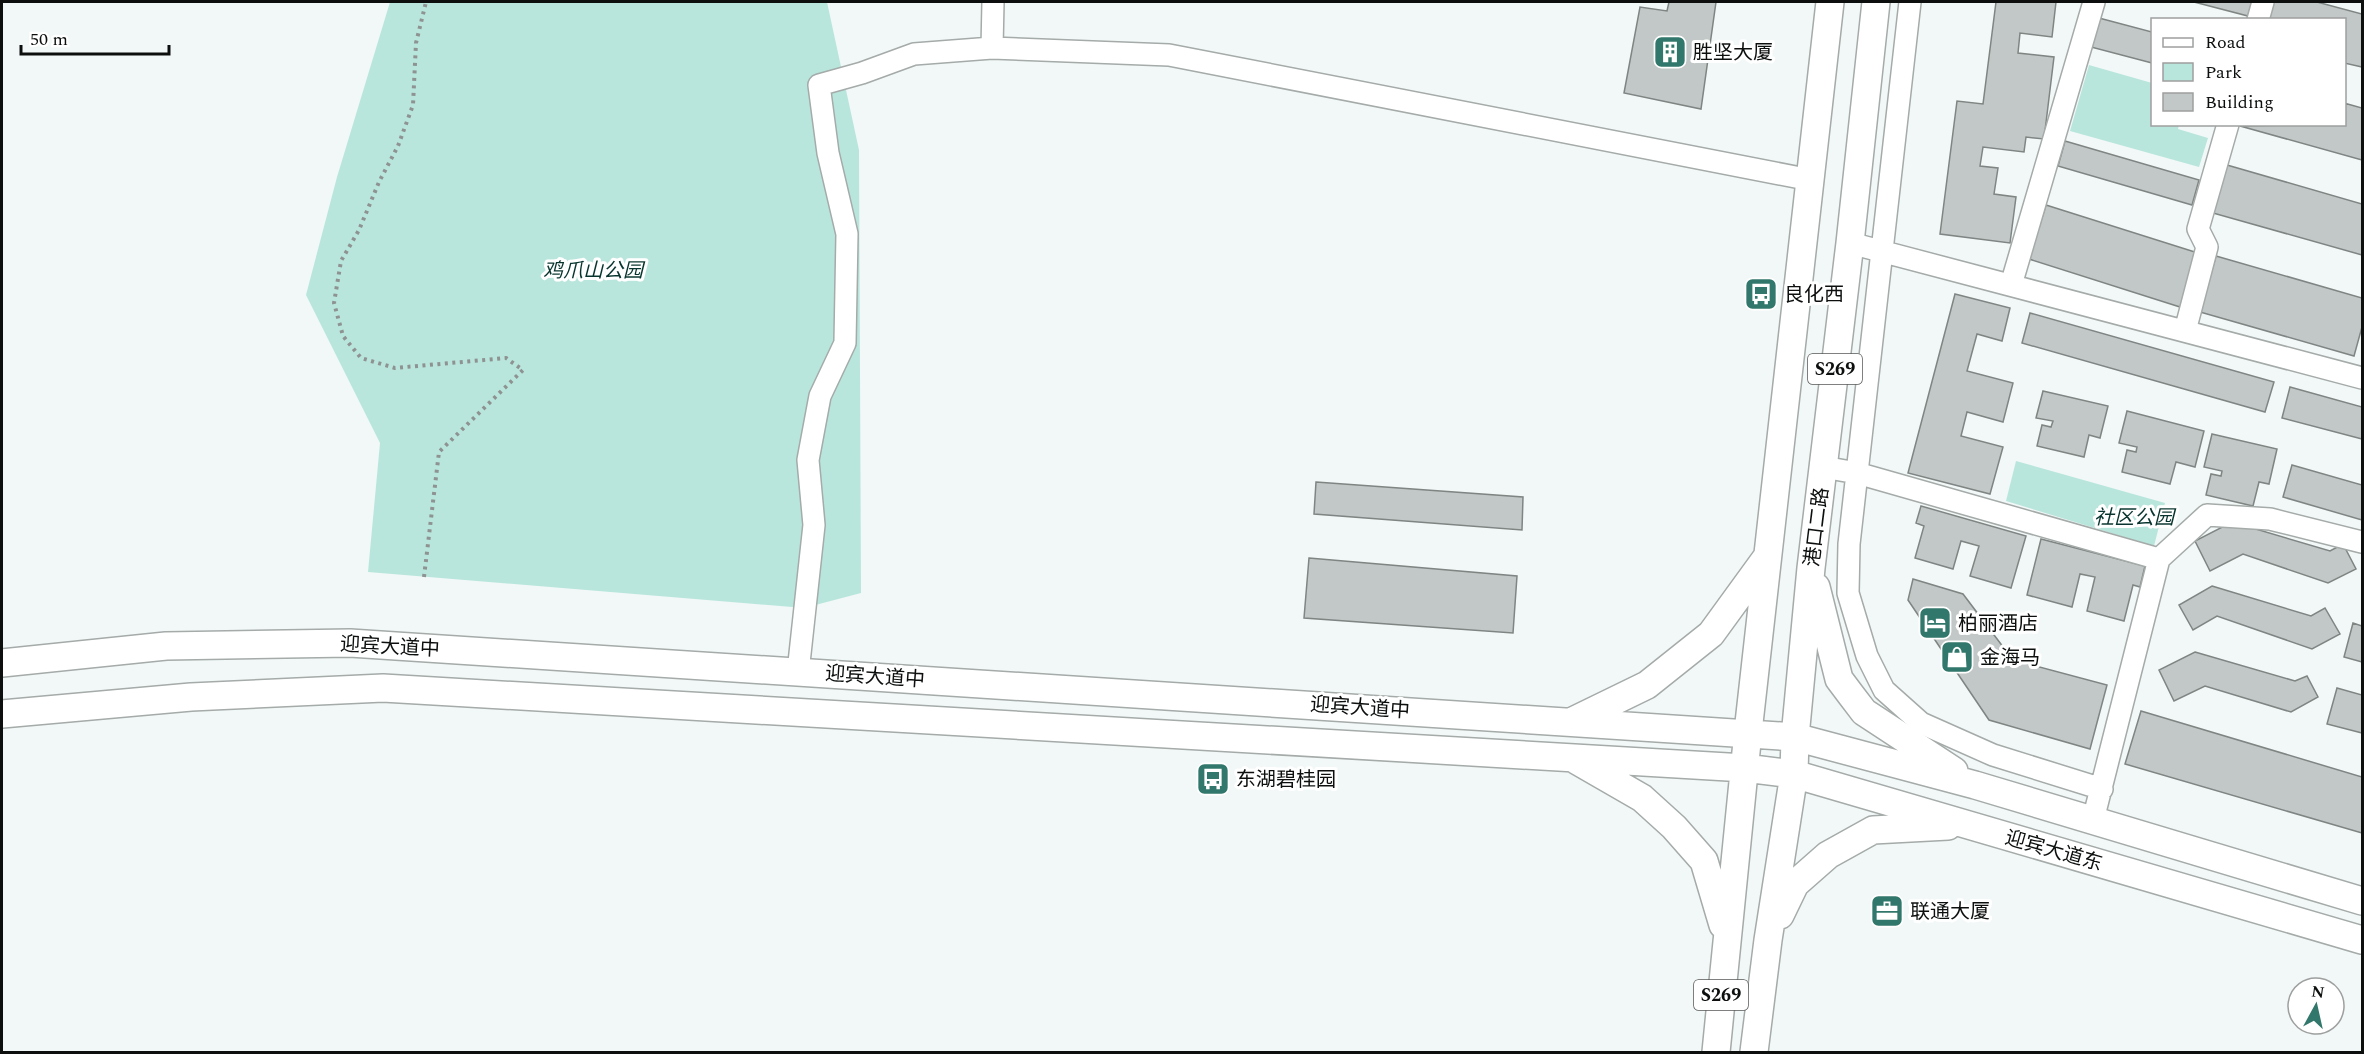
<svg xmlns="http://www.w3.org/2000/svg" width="2364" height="1054" font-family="Spectral,'Noto Sans SC',serif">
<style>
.green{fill:#b9e6dc}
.building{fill:#c2c8c7;stroke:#7e8583;stroke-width:1.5}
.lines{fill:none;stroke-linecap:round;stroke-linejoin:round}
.minor-casing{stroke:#a4aba9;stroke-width:24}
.major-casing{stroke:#a4aba9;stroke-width:30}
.path{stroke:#8e9392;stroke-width:4;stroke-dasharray:3 4.5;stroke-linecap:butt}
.minor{stroke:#fff;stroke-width:21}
.major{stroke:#fff;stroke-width:27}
.labels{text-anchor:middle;stroke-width:6;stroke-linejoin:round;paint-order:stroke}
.shield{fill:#fff;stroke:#555756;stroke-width:1.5}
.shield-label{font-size:18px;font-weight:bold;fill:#0c0f0e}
.poi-label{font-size:20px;fill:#0c0f0e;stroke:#fff;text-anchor:start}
.park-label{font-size:20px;font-style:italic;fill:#07342e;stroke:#fff}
.street-label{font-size:20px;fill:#0c0f0e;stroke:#fff}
</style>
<rect width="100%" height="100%" fill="#f2f8f7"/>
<path class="green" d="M390,2H827L859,150L861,593L804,608L368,572L380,443L306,295L337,177Z
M2089,65L2152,83V124L2179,125L2178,129L2208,138L2199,167L2070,131Z
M2016,461L2165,503L2154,546L2006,501Z"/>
<path class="building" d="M1669,2H1716L1701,109L1624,93L1640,7L1667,11Z
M1996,2H2056L2052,37L2020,33L2018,53L2054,57L2044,139L2026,137L2024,152L1983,147L1980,166L1998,168L1994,194L2016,197L2010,243L1940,234L1957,101L1983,104Z
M2194,2H2252L2248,16Z
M2273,2H2317L2362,14V67L2344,63V20H2268Z
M2099,18L2152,32V63L2091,47Z
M2344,103L2362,108V160L2240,126L2344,124Z
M2065,141L2199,180L2192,205L2058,166Z
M2227,165L2362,204V255L2213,213Z
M2046,205L2198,253L2180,307L2029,259Z
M2216,256L2362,298V327L2354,356L2200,312Z
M1955,294L2010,308L2002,341L1977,334L1967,371L2013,383L2003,422L1967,412L1961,436L2003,447L1990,494L1908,473Z
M2030,313L2274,382L2265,412L2022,343Z
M2290,387L2362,407V439L2282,418Z
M2043,391L2108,406L2100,438L2089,435L2084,457L2037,446L2042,425L2051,427L2053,421L2036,418Z
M2127,411L2204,431L2195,467L2176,462L2170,484L2122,472L2127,450L2136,452L2137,447L2119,443Z
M2212,434L2277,449L2269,484L2259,482L2253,506L2206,495L2211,474L2221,476L2222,471L2204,467Z
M2292,465L2362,485V520L2283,497Z
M1316,482L1523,497L1522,530L1314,514Z
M1921,506L2026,536L2011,588L1970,576L1979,546L1961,541L1953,569L1915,558L1924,526L1916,523Z
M2232,522L2330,551L2343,544L2356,569L2328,583L2243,554L2210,571L2195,541Z
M2041,539L2145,566L2140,587L2133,585L2124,621L2087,611L2095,577L2080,574L2072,607L2027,595Z
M1309,558L1517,576L1513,633L1304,618Z
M1913,579L1963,594L2013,660L2107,685L2090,749L1989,720L1908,600Z
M2212,586L2311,616L2325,608L2340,634L2312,649L2217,616L2193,630L2179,605Z
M2353,623L2362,626V662L2344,657Z
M2195,652L2295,681L2307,676L2318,697L2291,712L2205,686L2174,701L2159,670Z
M2337,688L2362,695V733L2327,724Z
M2141,711L2362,777V833L2125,764Z"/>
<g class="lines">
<g class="minor-casing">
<path id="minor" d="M1910,2L1849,544L1848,593L1867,656L1884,690L1921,723L1993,755L2102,789
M2258,20L2263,2
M992,48L993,2
M1850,243L2362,378
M2011,285L2094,2
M2185,331L2207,247L2198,229L2228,124
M1823,467L1857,473L2159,559L2093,820
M2159,559L2207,515L2270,519L2362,542
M798,672L814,525L808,460L820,396L845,343L847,234L828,153L819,85L862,73L914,54L992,48L1169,55L1811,180"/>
</g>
<g class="major-casing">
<path id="major" d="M1816,587L1839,679L1851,695L1864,712L1954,771
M2,663L166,646L350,643L1795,737L1975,785L2362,901
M2,714L191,697L383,688L1745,768L1794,774L2362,940
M1573,721L1647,685L1711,634L1767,557
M1576,760L1642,798L1674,827L1704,861L1723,925
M1780,915L1795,884L1828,855L1873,830L1948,826
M1716,1052L1748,732L1830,2
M1754,1052L1768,940L1794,774L1795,737L1811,568L1850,243L1876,2"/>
</g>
<path class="path" d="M424,577L439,452L523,370L506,358L395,368L361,358L343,336L334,303L341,261L359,230L379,182L398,146L413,105L416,43L426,2"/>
<use href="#minor" class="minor"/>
<use href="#major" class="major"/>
</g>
<defs>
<g id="building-square" transform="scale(1.725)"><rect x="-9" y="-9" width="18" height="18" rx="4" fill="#32776b" stroke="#fff"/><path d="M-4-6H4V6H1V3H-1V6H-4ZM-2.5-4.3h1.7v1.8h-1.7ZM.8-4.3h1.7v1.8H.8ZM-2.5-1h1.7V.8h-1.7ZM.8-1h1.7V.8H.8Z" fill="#fff"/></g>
<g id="bus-square" transform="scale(1.725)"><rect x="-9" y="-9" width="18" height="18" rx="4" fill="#32776b" stroke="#fff"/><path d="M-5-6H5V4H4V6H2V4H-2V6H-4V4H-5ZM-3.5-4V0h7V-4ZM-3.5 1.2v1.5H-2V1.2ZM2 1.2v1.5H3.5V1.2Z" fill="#fff"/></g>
<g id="hotel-square" transform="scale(1.725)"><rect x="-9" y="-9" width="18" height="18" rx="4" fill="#32776b" stroke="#fff"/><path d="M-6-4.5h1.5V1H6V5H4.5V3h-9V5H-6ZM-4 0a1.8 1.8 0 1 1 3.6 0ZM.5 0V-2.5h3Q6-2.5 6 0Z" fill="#fff"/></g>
<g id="shop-square" transform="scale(1.725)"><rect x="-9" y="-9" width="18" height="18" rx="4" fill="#32776b" stroke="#fff"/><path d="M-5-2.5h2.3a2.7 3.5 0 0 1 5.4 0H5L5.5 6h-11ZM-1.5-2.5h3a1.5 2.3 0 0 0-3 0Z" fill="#fff"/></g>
<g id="office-square" transform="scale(1.725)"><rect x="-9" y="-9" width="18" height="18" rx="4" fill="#32776b" stroke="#fff"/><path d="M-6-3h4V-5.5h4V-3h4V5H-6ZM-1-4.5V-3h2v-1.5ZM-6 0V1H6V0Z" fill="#fff"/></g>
</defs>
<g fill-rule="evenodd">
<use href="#building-square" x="1670" y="52"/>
<use href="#bus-square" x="1761" y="294"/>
<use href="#hotel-square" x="1935" y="623"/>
<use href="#shop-square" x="1957" y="657"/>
<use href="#bus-square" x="1213" y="779"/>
<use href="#office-square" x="1887" y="911"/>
</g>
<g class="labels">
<g class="shield">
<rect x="1808" y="354" width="54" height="30" rx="4.5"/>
<rect x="1694" y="980" width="54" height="30" rx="4.5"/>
</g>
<g class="shield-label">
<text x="1835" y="375">S269</text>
<text x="1721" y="1001">S269</text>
</g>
<g class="poi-label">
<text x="1693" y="59">胜坚大厦</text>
<text x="1784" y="301">良化西</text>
<text x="1958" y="630">柏丽酒店</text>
<text x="1980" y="664">金海马</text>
<text x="1236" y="786">东湖碧桂园</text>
<text x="1910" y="918">联通大厦</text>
</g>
<g class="park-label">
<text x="593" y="277">鸡爪山公园</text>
<text x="2134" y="524">社区公园</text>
</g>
<g class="street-label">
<text transform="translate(1816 527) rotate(-83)" y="7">港口二路</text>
<text transform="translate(390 646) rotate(3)" y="7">迎宾大道中</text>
<text transform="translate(875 676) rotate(4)" y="7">迎宾大道中</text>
<text transform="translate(1360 707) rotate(4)" y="7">迎宾大道中</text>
<text transform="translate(2054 850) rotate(16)" y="7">迎宾大道东</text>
</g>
</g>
<rect width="2364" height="1054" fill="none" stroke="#0c0f0e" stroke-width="6"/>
<rect x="2151" y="18" width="195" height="108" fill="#ffffff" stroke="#9e9f9f" stroke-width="1.5"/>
<rect x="2163" y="38" width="30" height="9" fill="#ffffff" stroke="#9e9f9f" stroke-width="1.5"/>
<text x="2205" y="48" font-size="18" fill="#0c0f0e">Road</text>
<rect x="2163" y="63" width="30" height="18" fill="#b9e6dc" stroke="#9e9f9f" stroke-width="1.5"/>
<text x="2205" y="78" font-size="18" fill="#0c0f0e">Park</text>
<rect x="2163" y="93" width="30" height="18" fill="#c2c8c7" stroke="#9e9f9f" stroke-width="1.5"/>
<text x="2205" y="108" font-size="18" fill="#0c0f0e">Building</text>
<g transform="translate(2316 1006) rotate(8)"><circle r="28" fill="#ffffff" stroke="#9e9f9f" stroke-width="1.5"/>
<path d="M0-4.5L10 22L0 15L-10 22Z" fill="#32776b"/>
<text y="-9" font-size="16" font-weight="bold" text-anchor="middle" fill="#0c0f0e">N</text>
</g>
<path d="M21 45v9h148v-9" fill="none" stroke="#0c0f0e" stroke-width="3"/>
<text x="30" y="45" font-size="18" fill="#0c0f0e" stroke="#ffffff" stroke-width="4.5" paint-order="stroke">50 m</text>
</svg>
